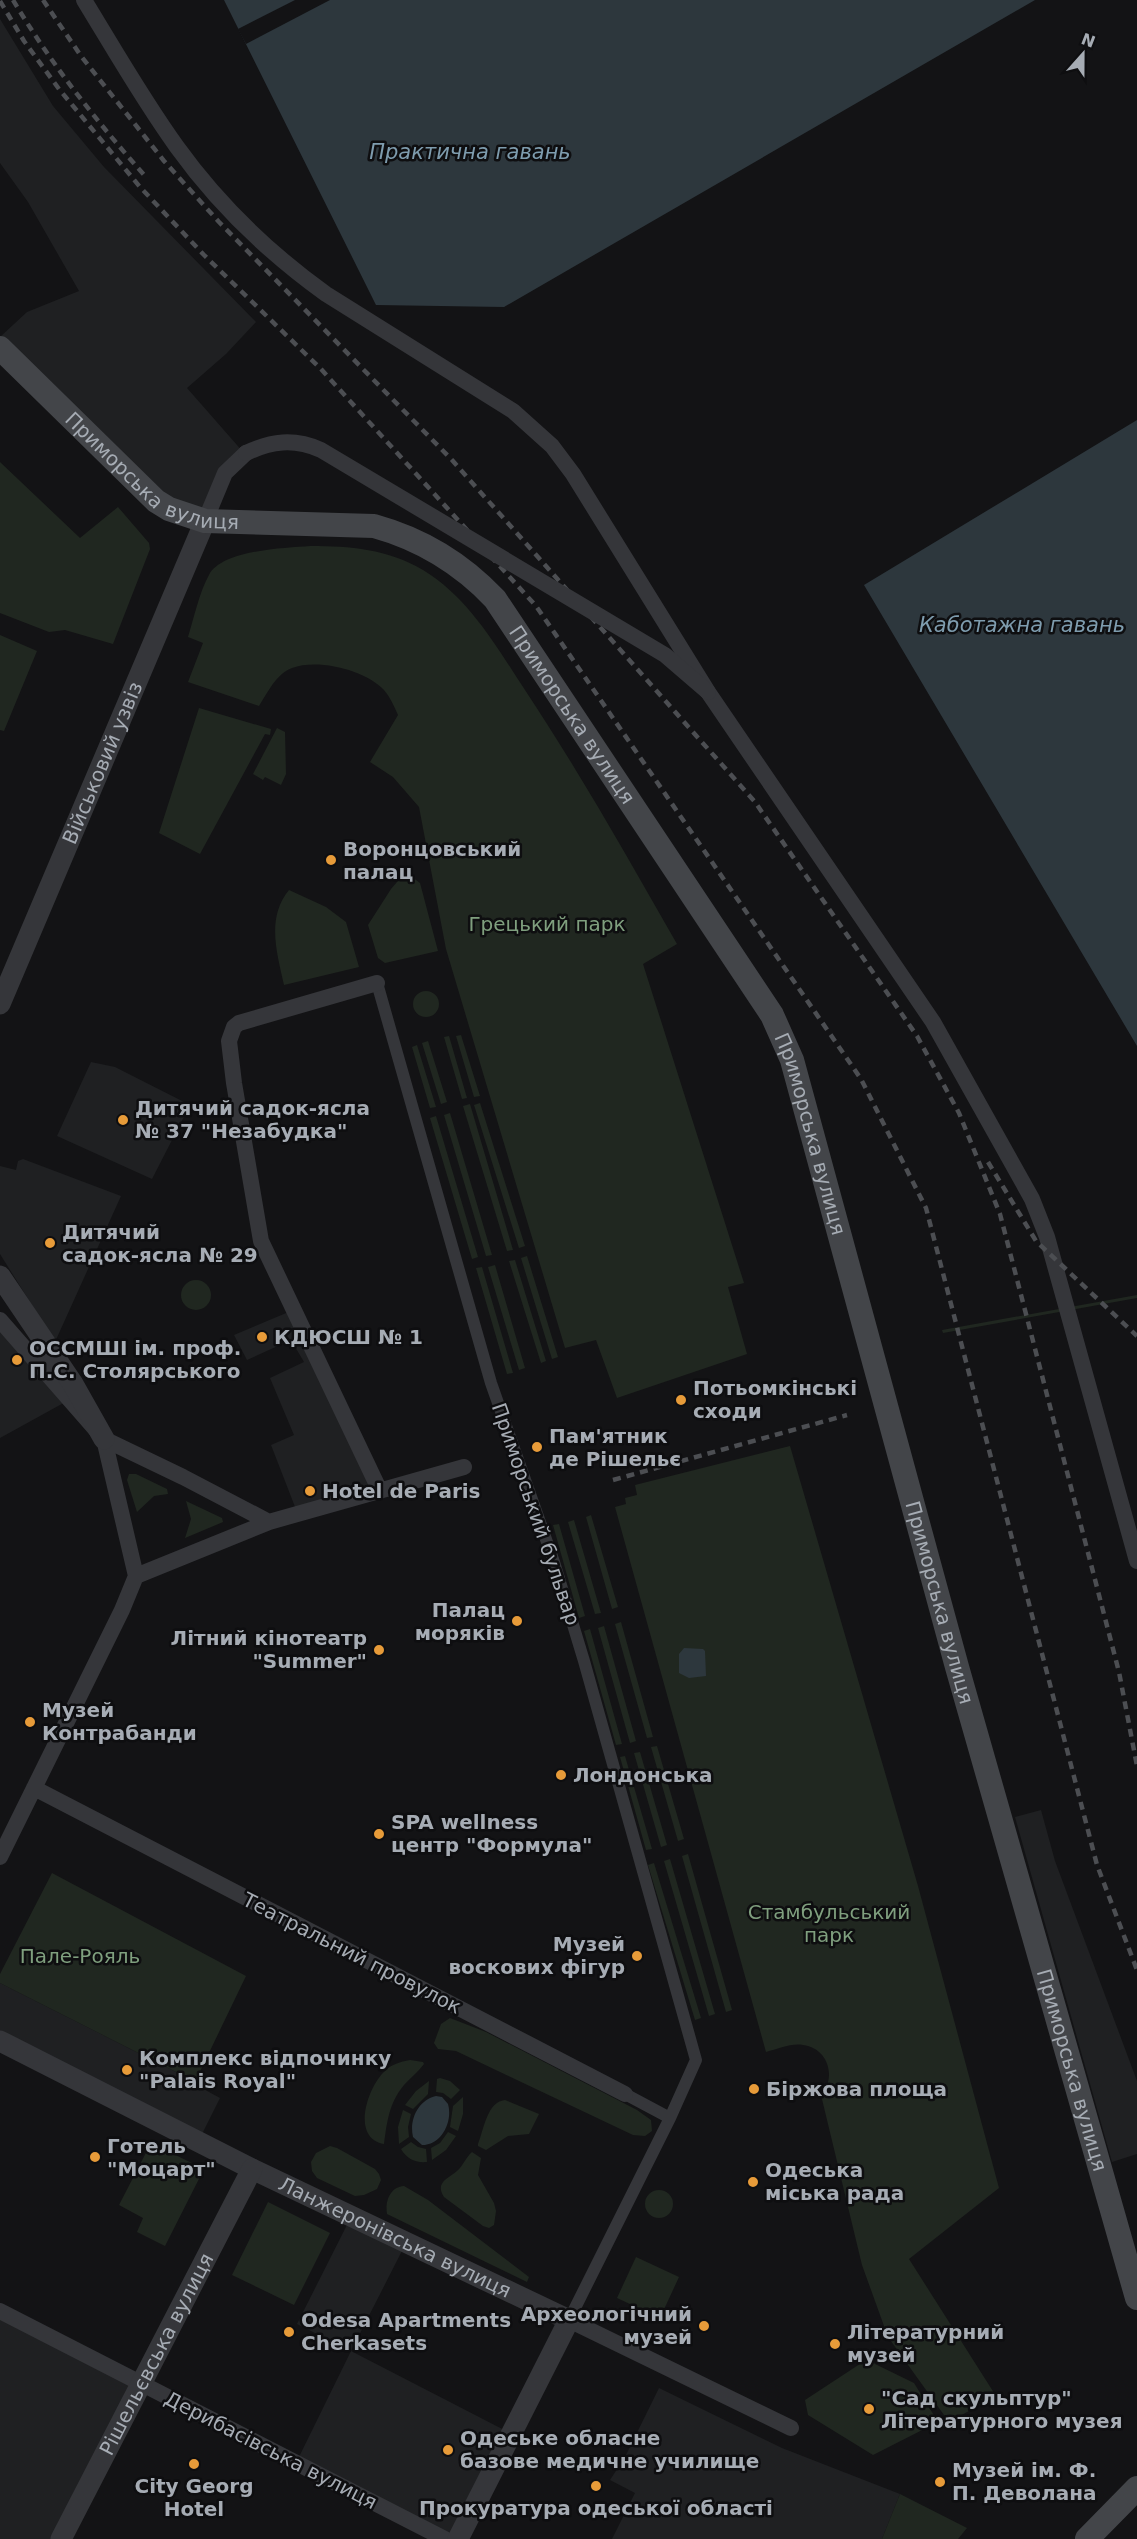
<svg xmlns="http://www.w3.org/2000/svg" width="1137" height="2539" font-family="'DejaVu Sans',sans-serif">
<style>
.built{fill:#1f2022}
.green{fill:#202720}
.water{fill:#2d373d}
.pier{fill:#131315}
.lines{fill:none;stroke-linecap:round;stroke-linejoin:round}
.pedestrian{stroke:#35363a;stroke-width:12}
.minor{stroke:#35363a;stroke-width:16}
.tertiary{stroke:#35363a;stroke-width:21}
.secondary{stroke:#434549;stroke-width:24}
.rail{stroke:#4c4e52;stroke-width:4.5;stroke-dasharray:8 6;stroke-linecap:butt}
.minor-bridge{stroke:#35363a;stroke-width:16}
.poi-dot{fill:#e79b39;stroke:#0e0e10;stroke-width:2}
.labels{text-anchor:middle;stroke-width:5;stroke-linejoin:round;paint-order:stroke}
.street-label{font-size:20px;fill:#a6acb4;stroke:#0e0e10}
.poi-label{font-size:20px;font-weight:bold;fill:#a6acb4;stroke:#0e0e10;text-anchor:start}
.park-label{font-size:20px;fill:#7f9f7e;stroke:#0e0e10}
.water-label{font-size:21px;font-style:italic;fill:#7e9cae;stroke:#0e0e10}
</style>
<rect width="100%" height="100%" fill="#131315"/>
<path class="built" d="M0,19L53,106L104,167L256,322L226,354L187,388L244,453L204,521L169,507L0,337L27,312L79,291L28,202L0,163Z
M91,1062L115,1067L190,1105L152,1179L57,1136Z
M23,1159L121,1196L55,1342L0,1254V1166L16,1170L18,1161Z
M291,1311L376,1489L297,1512L271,1445L294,1435L270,1378L304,1362L291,1340L247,1360L234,1335Z
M0,1320L69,1400L0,1438Z
M1041,1810L1055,1861L1137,2081V2154L1112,2162L1015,1817Z
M0,1983L184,2076L187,2080L220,2098L200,2138L0,2038Z
M351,2217L406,2243L351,2351L510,2433L454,2539L297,2461L351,2351L297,2324Z
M0,2312L138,2384L56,2539H0Z
M659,2388L782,2448L900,2494L882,2539H612L635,2493L610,2480L625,2457Z"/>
<path class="green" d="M0,462L80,538L118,507L149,543L150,549L113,644L65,630L49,632L0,613Z
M310,546C350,546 388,549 423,570C469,598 496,646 525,690C580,773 628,858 677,944L643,964L744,1283L728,1287L747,1354L617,1398L596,1340L565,1348L446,949L419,807L393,777L370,762L398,715C394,706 390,697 384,690C366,670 318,658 292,668C276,674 268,692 259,706L188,682L203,643L188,637C194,618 199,593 209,575C222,550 284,548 310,546Z
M0,635L37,651L4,731L0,730Z
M199,708L271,729L270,735L265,734L200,854L159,833Z
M277,728L285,732L286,774L281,785L265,777L263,780L253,774Z
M403,875L412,877L420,883L438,951L385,963L378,958L368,925L391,889Z
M289,890L326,907L346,922L359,967L284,985C277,953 266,918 289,890Z
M413 1004a13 13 0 1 1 26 0a13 13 0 1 1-26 0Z
M461,1035L480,1096L474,1097L456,1036Z
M449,1036L467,1098L462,1099L444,1037Z
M428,1041L447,1102L441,1104L422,1043Z
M417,1045L436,1107L430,1108L412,1047Z
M480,1103L525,1246L519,1248L474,1105Z
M470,1104L513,1250L507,1251L463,1106Z
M450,1113L492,1255L486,1256L444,1115Z
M436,1116L478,1257L472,1259L430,1118Z
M527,1256L558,1357L552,1359L521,1258Z
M515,1260L546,1361L541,1363L509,1261Z
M495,1265L525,1368L519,1370L488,1267Z
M482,1267L513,1373L507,1374L476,1268Z
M181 1295a15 15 0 1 1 30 0a15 15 0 1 1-30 0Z
M1137,1295V1298L943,1333L942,1330Z
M790,1446L918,1886L999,2188L909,2259L996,2396L949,2422L888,2337L862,2265L821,2095C837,2077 828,2048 803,2045C791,2043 778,2049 766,2052L615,1507L626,1504L625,1498L637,1495L635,1485Z
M129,1474H136L167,1489L168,1494L154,1496L137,1512L127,1480Z
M186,1501L222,1518L223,1522L185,1538L191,1519Z
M591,1515L618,1607L612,1609L586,1517Z
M574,1520L601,1613L595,1614L568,1522Z
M559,1524L585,1616L579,1618L553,1525Z
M621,1622L653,1737L647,1738L615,1624Z
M604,1626L636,1741L630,1743L598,1628Z
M590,1629L622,1744L616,1745L584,1631Z
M657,1746L684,1839L678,1841L651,1747Z
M640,1752L667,1845L661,1847L634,1753Z
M625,1756L652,1849L646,1850L620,1757Z
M688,1854L732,2010L726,2012L682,1856Z
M670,1859L715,2014L709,2016L664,1861Z
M654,1863L701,2018L695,2020L648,1865Z
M52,1873L246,1976L194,2084L184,2076L0,1983V1974Z
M450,2018L486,2032L637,2110L651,2120L652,2131L645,2136L633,2135L456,2051L438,2049L434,2043L441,2024Z
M410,2060L423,2062L424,2064C418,2072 410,2078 404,2085C389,2103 387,2122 384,2144C350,2138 368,2086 385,2071C392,2064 400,2062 410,2060Z
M440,2078L450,2081L460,2090L451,2099L443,2093L436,2092L437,2079Z
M429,2081L428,2094L413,2109L405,2105L416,2091Z
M463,2097V2114L458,2131L450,2127L453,2106Z
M505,2100L539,2114L529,2134L508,2136L486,2150L478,2146V2144C484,2129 487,2102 505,2100Z
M403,2110L411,2114L408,2127L409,2137L399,2144L398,2127Z
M448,2132L456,2136L446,2150L432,2160L431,2148L440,2143Z
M411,2142L418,2147L426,2149L427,2162C415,2163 407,2159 401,2149Z
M151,2143L204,2169L165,2246L137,2232L143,2218L119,2205Z
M330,2146L337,2148L375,2169L379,2174L381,2180L377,2189L364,2195L355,2196L317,2178L312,2171L311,2162L316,2153Z
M472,2152L481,2158L478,2175L494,2203L496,2211L494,2225L489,2228L483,2226L444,2197C435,2183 447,2179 457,2171C463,2166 466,2157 472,2152Z
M404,2186L428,2200L529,2277L527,2282L387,2214C385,2201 390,2187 404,2186Z
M645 2204a14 14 0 1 1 28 0a14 14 0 1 1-28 0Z
M268,2202L330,2233L294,2305L232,2275Z
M636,2257L679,2277L660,2318L617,2298Z
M869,2358L875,2364L914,2383L938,2422L873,2455L808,2415L805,2400Z
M900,2494L967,2528L958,2539H882Z"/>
<path class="water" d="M224,0H1035L504,307L376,305Z
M1137,420V1046L864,585Z
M684,1648L703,1649L705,1651L706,1676L689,1678L679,1673V1654Z
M436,2096L442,2097L448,2104C453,2121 442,2145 422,2145L413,2137C409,2120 418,2100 436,2096Z"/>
<path class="pier" d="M295,0H330L246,44L238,29Z"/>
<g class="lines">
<path class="pedestrian" d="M377,983L491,1383L554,1562L584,1661L696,2060L670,2118L569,2320
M625,2094L670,2118"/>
<path class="minor" d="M84,0C114,49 143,100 177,147C218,204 269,253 326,294L513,411L552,446L573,474L708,692L933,1022L1032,1199L1047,1237L1137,1561
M205,521L225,473L246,453
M377,983L239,1023L234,1027L229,1041L234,1083L261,1241L380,1491
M0,1320L104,1439L183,1477L269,1522L136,1576
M104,1439L136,1576
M269,1522L464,1467
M34,1788L625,2094
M0,1857L122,1610L136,1576
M0,2311L445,2539
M569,2320L791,2428"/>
<g class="tertiary">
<path id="s1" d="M0,1004L205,521"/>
<path d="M0,1276L73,1384L104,1439"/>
<path id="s2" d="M0,2041L252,2169L569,2320L458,2539"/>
<path id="s3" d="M61,2539L252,2169"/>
</g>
<g class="secondary">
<path id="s4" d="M0,348L156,501L169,509L205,521L374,526C421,539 462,564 495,599L772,1015L792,1060L957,1667L1137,2298"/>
<path d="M1087,2539L1137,2488"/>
</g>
<path class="rail" d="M13,0C51,64 97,122 146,177
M43,0L81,56L164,161L219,222L452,460L755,802L917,1036L959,1113L1000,1214L1119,1672L1137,1766
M0,1L24,41L59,89L140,187L204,255L320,368L536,606L861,1079L926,1208L1097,1865L1137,1970
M988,1162L1036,1241L1137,1336
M613,1480L847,1415"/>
<path class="minor-bridge" d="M246,453C271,441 294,438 321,450L665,655L708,692"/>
</g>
<g class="poi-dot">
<circle cx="331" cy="860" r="6"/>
<circle cx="123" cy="1120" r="6"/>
<circle cx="50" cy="1243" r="6"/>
<circle cx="262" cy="1337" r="6"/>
<circle cx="17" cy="1360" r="6"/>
<circle cx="681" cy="1400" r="6"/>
<circle cx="537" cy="1447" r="6"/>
<circle cx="310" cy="1491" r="6"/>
<circle cx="517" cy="1621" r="6"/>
<circle cx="379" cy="1650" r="6"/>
<circle cx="30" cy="1722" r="6"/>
<circle cx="561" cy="1775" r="6"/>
<circle cx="379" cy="1834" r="6"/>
<circle cx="637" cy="1956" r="6"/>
<circle cx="127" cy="2070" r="6"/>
<circle cx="754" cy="2089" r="6"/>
<circle cx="95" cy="2157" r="6"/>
<circle cx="753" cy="2182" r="6"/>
<circle cx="704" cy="2326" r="6"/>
<circle cx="289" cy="2332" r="6"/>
<circle cx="835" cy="2344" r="6"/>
<circle cx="869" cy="2409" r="6"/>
<circle cx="448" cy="2450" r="6"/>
<circle cx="194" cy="2464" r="6"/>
<circle cx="940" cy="2482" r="6"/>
<circle cx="596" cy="2486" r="6"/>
</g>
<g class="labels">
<g class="street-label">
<text dy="7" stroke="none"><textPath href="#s4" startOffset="201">Приморська вулиця</textPath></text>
<text dy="7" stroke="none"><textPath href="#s4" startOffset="723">Приморська вулиця</textPath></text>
<text dy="7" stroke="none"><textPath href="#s1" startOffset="262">Військовий узвіз</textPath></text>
<text dy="7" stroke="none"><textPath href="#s4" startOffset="1209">Приморська вулиця</textPath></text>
<text transform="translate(536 1514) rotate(71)" y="7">Приморський бульвар</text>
<text dy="7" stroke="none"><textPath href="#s4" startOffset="1695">Приморська вулиця</textPath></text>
<text transform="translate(352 1953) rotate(27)" y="7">Театральний провулок</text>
<text dy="7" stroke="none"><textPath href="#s4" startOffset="2181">Приморська вулиця</textPath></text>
<text dy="7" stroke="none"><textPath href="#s2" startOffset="441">Ланжеронівська вулиця</textPath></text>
<text dy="7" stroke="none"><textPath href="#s3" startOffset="208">Рішельєвська вулиця</textPath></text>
<text transform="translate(271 2450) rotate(27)" y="7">Дерибасівська вулиця</text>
</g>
<g class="poi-label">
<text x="343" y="856">Воронцовський<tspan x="343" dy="23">палац</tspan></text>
<text x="135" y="1115">Дитячий садок-ясла<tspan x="135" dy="23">№ 37 "Незабудка"</tspan></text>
<text x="62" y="1239">Дитячий<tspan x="62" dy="23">садок-ясла № 29</tspan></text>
<text x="274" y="1344">КДЮСШ № 1</text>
<text x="29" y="1355">ОССМШІ ім. проф.<tspan x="29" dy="23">П.С. Столярського</tspan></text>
<text x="693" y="1395">Потьомкінські<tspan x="693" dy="23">сходи</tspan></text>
<text x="549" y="1443">Пам'ятник<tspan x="549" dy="23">де Рішельє</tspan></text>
<text x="322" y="1498">Hotel de Paris</text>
<text x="505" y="1617" text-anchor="end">Палац<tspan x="505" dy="23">моряків</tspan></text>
<text x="367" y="1645" text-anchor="end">Літний кінотеатр<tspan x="367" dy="23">"Summer"</tspan></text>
<text x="42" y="1717">Музей<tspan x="42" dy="23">Контрабанди</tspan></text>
<text x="573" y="1782">Лондонська</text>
<text x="391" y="1829">SPA wellness<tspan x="391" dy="23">центр "Формула"</tspan></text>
<text x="625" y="1951" text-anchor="end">Музей<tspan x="625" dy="23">воскових фігур</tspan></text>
<text x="139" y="2065">Комплекс відпочинку<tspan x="139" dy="23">"Palais Royal"</tspan></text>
<text x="766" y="2096">Біржова площа</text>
<text x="107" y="2153">Готель<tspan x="107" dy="23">"Моцарт"</tspan></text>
<text x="765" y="2177">Одеська<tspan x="765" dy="23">міська рада</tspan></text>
<text x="692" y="2321" text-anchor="end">Археологічний<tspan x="692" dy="23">музей</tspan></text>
<text x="301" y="2327">Odesa Apartments<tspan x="301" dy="23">Cherkasets</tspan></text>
<text x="847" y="2339">Літературний<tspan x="847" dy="23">музей</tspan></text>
<text x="881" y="2405">"Сад скульптур"<tspan x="881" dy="23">Літературного музея</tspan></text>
<text x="460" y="2445">Одеське обласне<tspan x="460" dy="23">базове медичне училище</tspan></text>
<text x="952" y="2477">Музей ім. Ф.<tspan x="952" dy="23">П. Деволана</tspan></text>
<text x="194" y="2493" text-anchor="middle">City Georg<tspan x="194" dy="23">Hotel</tspan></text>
<text x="596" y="2515" text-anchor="middle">Прокуратура одеської області</text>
</g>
<g class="park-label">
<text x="547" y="931">Грецький парк</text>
<text x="829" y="1919">Стамбульський<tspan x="829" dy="23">парк</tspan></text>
<text x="80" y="1963">Пале-Рояль</text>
</g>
<g class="water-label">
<text x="470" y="159">Практична гавань</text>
<text x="1022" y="632">Каботажна гавань</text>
</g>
</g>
<g transform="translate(1083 54) rotate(21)" stroke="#0e0e10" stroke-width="4.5" paint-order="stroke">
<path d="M0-4.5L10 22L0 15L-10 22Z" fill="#a6acb4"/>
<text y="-9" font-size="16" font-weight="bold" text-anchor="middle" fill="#a6acb4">N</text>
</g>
</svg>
